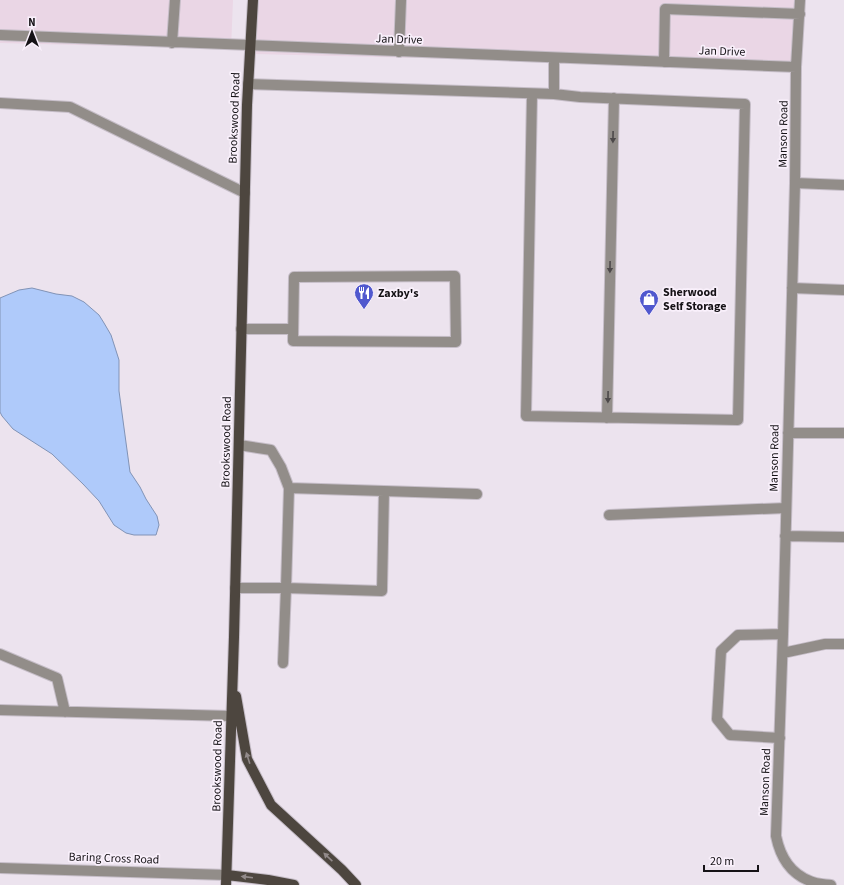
<svg xmlns="http://www.w3.org/2000/svg" width="844" height="885" font-family="'Source Sans 3',sans-serif">
<style>
.commercial{fill:#ead6e5}
.water{fill:#afcafa;stroke:#8193b6}
.lines{fill:none;stroke-linecap:round;stroke-linejoin:round}
.minor-casing{stroke:#c5bdc7;stroke-width:12}
.major-casing{stroke:#c5bdc7;stroke-width:12}
.minor{stroke:#928d89;stroke-width:10}
.major{stroke:#4d463f;stroke-width:10}
.oneway{fill:#4d494a}
.oneway2{fill:#928a8a}
.labels{text-anchor:middle;stroke-width:3.5;stroke-linejoin:round;paint-order:stroke}
.street-label{font-size:12px;fill:#151216;stroke:#f9f0fb}
.poi-label{font-size:12px;font-weight:bold;fill:#151216;stroke:#f9f0fb;text-anchor:start}
</style>
<rect width="100%" height="100%" fill="#ece3ee"/>
<path class="commercial" d="M0,0H233L231,49L0,43Z
M251,0H797L796,67L249,54Z"/>
<path class="water" d="M32,288L56,294L72,296L84,302L99,315L104,323L111,335L119,360V391L130,472L140,487L146,499L157,516L159,525L156,535H134L126,533L114,525L99,501L83,484L52,454L13,429L2,416L0,412V298L19,290Z"/>
<g class="lines">
<g class="minor-casing">
<path id="minor" d="M800,0L796,67L795,183L783,634L776,836C780,856 789,873 810,881C816,884 824,884 831,885
M0,35L796,67
M172,43L175,0
M399,52L401,0
M664,62L665,9L800,14
M248,84L554,94V58
M532,94L526,416L738,420L745,104L580,97L554,94
M0,103L70,107L245,193
M795,183L844,185
M455,276L456,342L293,341L294,277Z
M792,288L844,290
M241,329H293
M607,418L614,98
M788,433H844
M239,445L271,450L281,467L289,488
M384,491L477,494
M609,515L786,508
M785,536L844,537
M235,588H286L289,488L384,491L382,591L286,588L283,663
M783,653L825,644H844
M0,654L57,678L65,712
M0,710L231,716
M780,738L730,735L717,719L721,651L738,635L783,634
M0,868L227,875"/>
</g>
<g class="major-casing">
<path id="major" d="M236,696L247,759L271,805L342,870L356,885
M227,875L268,880L294,885
M226,885L234,637L247,105L253,0"/>
</g>
<use href="#minor" class="minor"/>
<use href="#major" class="major"/>
</g>
<defs><path id="oneway-solid" d="M-6-.8H1V-3.2L6.5 0L1 3.2V.8H-6Z"/></defs>
<g class="oneway">
<use href="#oneway-solid" transform="translate(613 137) rotate(91)"/>
<use href="#oneway-solid" transform="translate(610 267) rotate(91)"/>
<use href="#oneway-solid" transform="translate(608 397) rotate(91)"/>
</g>
<g class="oneway2">
<use href="#oneway-solid" transform="translate(248 758) rotate(-108)"/>
<use href="#oneway-solid" transform="translate(328 857) rotate(-137)"/>
<use href="#oneway-solid" transform="translate(247 877) rotate(-173)"/>
</g>
<defs>
<g id="restaurant-pin" transform="scale(1)"><path d="M0 17L-7.5 6A9.5 9.5 0 1 1 7.5 6Z" fill="#5058ce" stroke="#f9f0fb"/><path d="M-5-6h1v4h1v-4h1v4h1v-4h1v5L-1.5 .5V6h-2V.5L-5-1ZM5-6V6H3V1.5H1.5Q1.5-4 5-6Z" fill="#fff"/></g>
<g id="shop-pin" transform="scale(1)"><path d="M0 17L-7.5 6A9.5 9.5 0 1 1 7.5 6Z" fill="#5058ce" stroke="#f9f0fb"/><path d="M-5-2.5h2.3a2.7 3.5 0 0 1 5.4 0H5L5.5 6h-11ZM-1.5-2.5h3a1.5 2.3 0 0 0-3 0Z" fill="#fff"/></g>
</defs>
<g fill-rule="evenodd">
<use href="#restaurant-pin" x="364" y="293"/>
<use href="#shop-pin" x="649" y="299"/>
</g>
<g class="labels">
<g class="street-label">
<text transform="translate(399 39) rotate(2)" y="4">Jan Drive</text>
<text transform="translate(722 51) rotate(2)" y="4">Jan Drive</text>
<text transform="translate(234 118) rotate(-88)" y="4">Brookswood Road</text>
<text transform="translate(783 134) rotate(-89)" y="4">Manson Road</text>
<text transform="translate(226 442) rotate(-89)" y="4">Brookswood Road</text>
<text transform="translate(774 458) rotate(-89)" y="4">Manson Road</text>
<text transform="translate(217 766) rotate(-89)" y="4">Brookswood Road</text>
<text transform="translate(765 782) rotate(-88)" y="4">Manson Road</text>
<text transform="translate(114 858) rotate(2)" y="4">Baring Cross Road</text>
</g>
<g class="poi-label">
<text x="663" y="296">Sherwood<tspan x="663" dy="14">Self Storage</tspan></text>
<text x="378" y="297">Zaxby's</text>
</g>
</g>
<g transform="translate(32 32)" stroke="#f9f0fb" stroke-width="3" paint-order="stroke">
<path d="M0-3L7 15L0 10L-7 15Z" fill="#151216"/>
<text y="-6" font-size="11" font-weight="bold" text-anchor="middle" fill="#151216">N</text>
</g>
<path d="M704 865v6h54v-6" fill="none" stroke="#151216" stroke-width="2"/>
<text x="710" y="865" font-size="12" fill="#151216" stroke="#f9f0fb" stroke-width="3" paint-order="stroke">20 m</text>
</svg>
